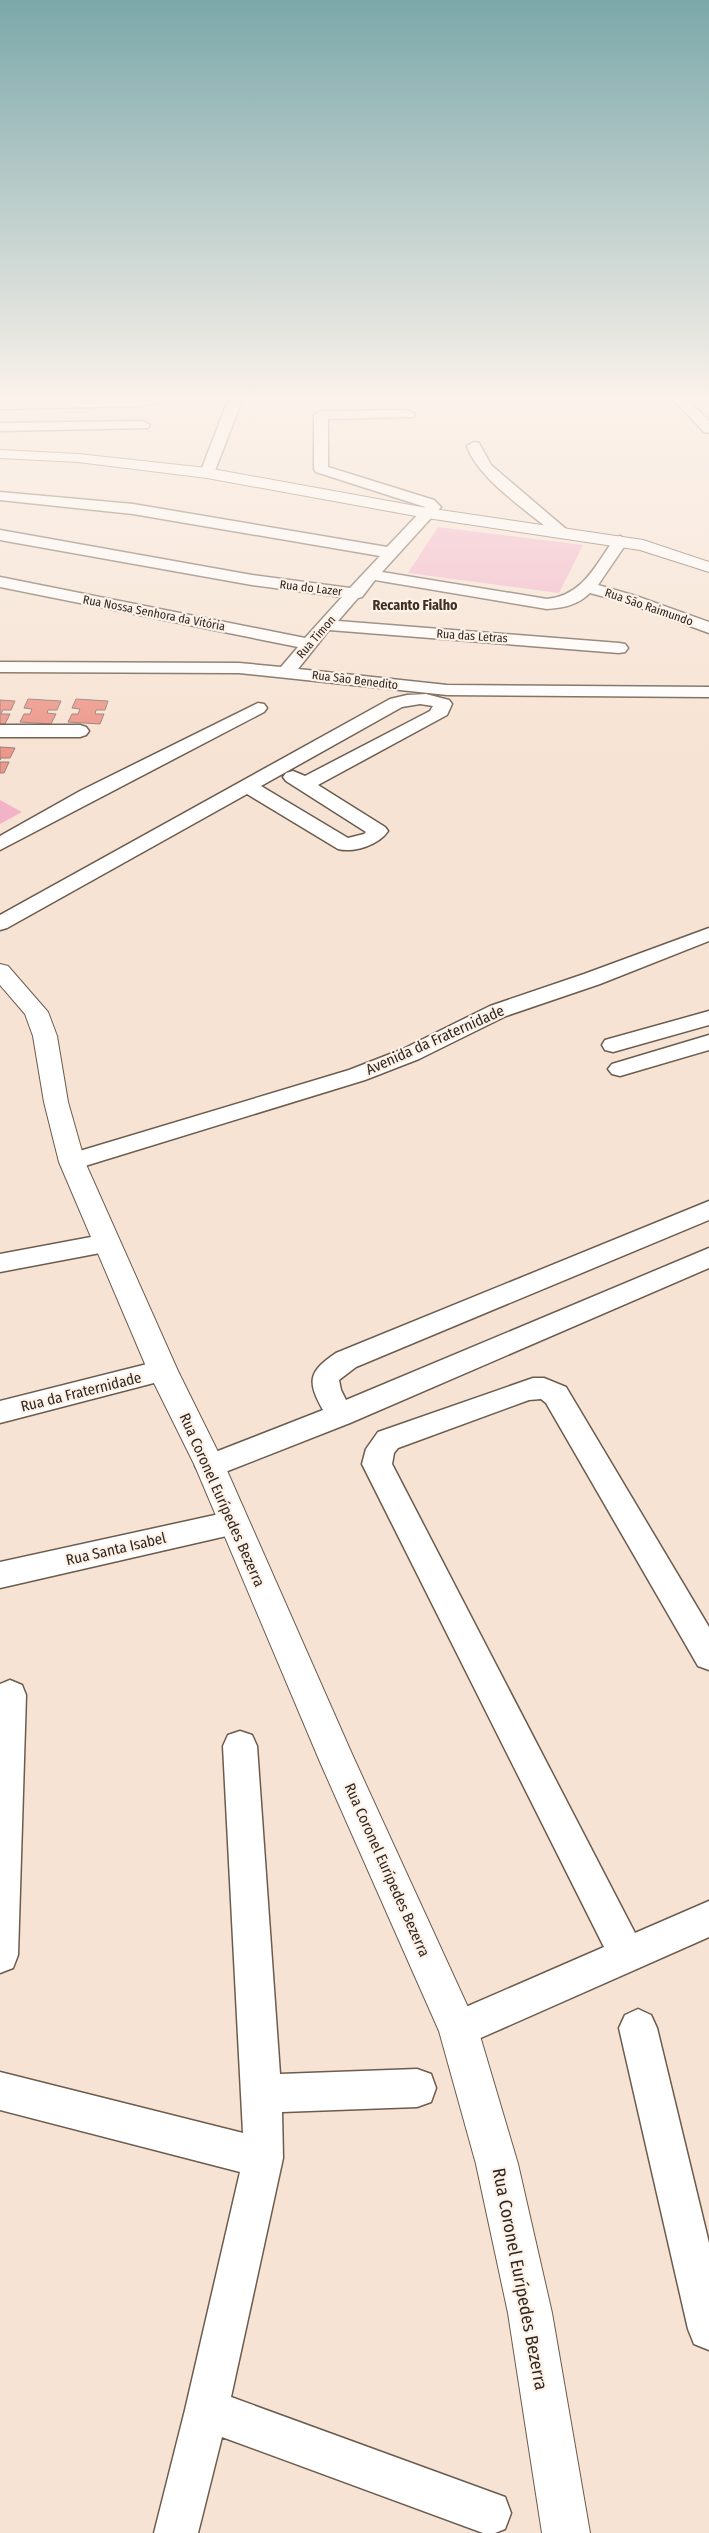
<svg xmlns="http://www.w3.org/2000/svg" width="709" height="2533" font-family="'Fira Sans Condensed',sans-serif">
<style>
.green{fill:#f2b3c8}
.building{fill:#ed978a;stroke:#967e7a}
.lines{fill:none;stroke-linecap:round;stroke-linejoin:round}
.street-casing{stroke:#6c5c4e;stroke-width:3}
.secondary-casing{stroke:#6c5c4e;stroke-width:2}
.street{fill:#fff;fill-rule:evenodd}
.secondary{fill:#fff;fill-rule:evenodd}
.labels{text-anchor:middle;stroke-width:4.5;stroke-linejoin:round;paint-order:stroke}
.far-street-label{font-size:12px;fill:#2f2822;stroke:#fef2e8}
.far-neighbourhood-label{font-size:14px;font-weight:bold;fill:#3f3023;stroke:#fef2e8}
.street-label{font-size:15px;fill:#2f2822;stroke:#fef2e8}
.near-street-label{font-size:18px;fill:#2f2822;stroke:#fef2e8}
</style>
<rect width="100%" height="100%" fill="#f7e3d3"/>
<path class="green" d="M438,527L583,545L559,593L408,573Z
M0,800L22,812L0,824Z"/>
<path class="building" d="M28,699L61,701L57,710H48L47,713L56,714L51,724L20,722L24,714H30L32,709L24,708Z
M76,699L108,701L105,710H96L95,714H104L100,724L68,722L72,714H78L80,709L72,708Z
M0,700L15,701L11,710H3L1,714H10L5,724H0Z
M0,747L15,748L10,758H1L0,760Z
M0,762H9L4,773H0Z"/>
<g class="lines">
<g class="street-casing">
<path id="street" d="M163,398L161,401L142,406L0,409V401Z
M229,398H243L214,473L212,476H202L200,473Z
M672,398H686L709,421V433L704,432Z
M408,410L415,414L413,417L328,419V467L434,500L441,507L382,572L547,599C583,596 596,564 615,538L620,536L628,541L598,585L636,596L709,622V633L624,602L590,593C578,605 563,608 547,609L375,580L362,597L358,598L338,621L619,643L625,644L628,648L625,652L619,653L329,630L298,669L447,685L709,687V697L447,695L239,673L0,672V662L239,663L281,667L298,647L0,587V577L305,638L342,597L252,585L0,540V530L252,575L350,588L380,556L133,514L0,500V492L133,504L387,547L425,507L316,472L314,469V415L321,411Z
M143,421L150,425L148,428L0,431V423Z
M474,442L479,443L491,465L566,529L569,532L566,535H556C530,513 477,478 467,446Z
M426,694L449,700L452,704L447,715L318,785L385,827L388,831C379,845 354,853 338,849L247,794L7,928L0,930V915L390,699L407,695ZM420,704L433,706L430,711L305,776L293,771L286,773L283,777L286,781L366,832L364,834L348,838L261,786L402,707Z
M258,703L264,704L267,708L264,712L0,850V836L80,791Z
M0,725H80L86,727L89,731L86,735L80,737H0Z
M709,928V941L600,984L506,1016L419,1059L365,1080L72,1170L63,1168L60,1162L63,1156L349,1070L403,1049L490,1006L584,974Z
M709,1011V1025L613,1052L605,1050L602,1045L605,1040Z
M709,1035V1050L620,1076L612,1074L608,1069L612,1064Z
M709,1201V1220L356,1367L339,1380L341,1390L346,1400L709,1248V1268L350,1423L220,1474L210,1478L200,1474L195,1466L200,1458L323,1410C307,1381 308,1372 336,1353Z
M107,1234L116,1236L120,1243L116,1250L0,1272V1254Z
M163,1360L173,1364L177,1371L173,1378L0,1423V1401Z
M533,1378H544L566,1387L709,1627V1670L698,1666L546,1403L541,1399L529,1400L398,1448L394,1453L392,1464L635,1933L709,1901V1937L458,2048L445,2042L439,2029L445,2016L604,1947L362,1464L366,1449L378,1432Z
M233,1511L244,1514L248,1523L244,1532L0,1588V1562Z
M10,1680L22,1685L26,1695L18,1955L13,1968L0,1973V1684Z
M240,1731L252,1735L257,1746L280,2074L417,2069L431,2074L436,2088L431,2102L417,2107L282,2112L283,2158L231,2397L505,2497L511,2513L505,2529L495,2533H483L222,2437L198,2533H154L185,2410L240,2172L0,2110V2072L243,2133L223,1746L228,1735Z
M638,2009L651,2015L657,2028L709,2243V2350L694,2344L688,2329L619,2028L625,2015Z"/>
</g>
<g class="secondary-casing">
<path id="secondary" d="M0,450L78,454L207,468L427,508L643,540L709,562V572L640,550L427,518L207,478L78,462L0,458Z
M0,964L8,966L48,1012L57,1036L68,1102L85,1162L178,1371L225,1466L352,1754L478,2029L518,2164L552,2313L590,2533H542L508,2313L476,2164L439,2031L320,1762L195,1466L148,1371L59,1162L44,1102L33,1036L25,1014L0,985Z"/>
</g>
<use href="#street" class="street"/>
<use href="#secondary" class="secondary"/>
</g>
<linearGradient id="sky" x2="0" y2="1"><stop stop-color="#7ba8aa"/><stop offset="0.53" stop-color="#fbf2eb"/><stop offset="1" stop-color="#fbf2eb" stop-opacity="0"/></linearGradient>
<rect width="709" height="752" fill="url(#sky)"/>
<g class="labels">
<g class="far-street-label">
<text transform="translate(311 588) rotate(7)" y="4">Rua do Lazer</text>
<text transform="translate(649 607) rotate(19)" y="4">Rua São Raimundo</text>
<text transform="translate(154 613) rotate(11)" y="4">Rua Nossa Senhora da Vitória</text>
<text transform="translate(472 636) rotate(4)" y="4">Rua das Letras</text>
<text transform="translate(316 637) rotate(-49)" y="4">Rua Timon</text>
<text transform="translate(355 680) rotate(7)" y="4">Rua São Benedito</text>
</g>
<g class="far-neighbourhood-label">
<text x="415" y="610">Recanto Fialho</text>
</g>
<g class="street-label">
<text transform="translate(435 1040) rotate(-24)" y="5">Avenida da Fraternidade</text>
<text transform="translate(81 1392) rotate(-14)" y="5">Rua da Fraternidade</text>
<text transform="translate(222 1500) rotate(66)" y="5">Rua Coronel Eurípedes Bezerra</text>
<text transform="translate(116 1549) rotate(-13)" y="5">Rua Santa Isabel</text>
<text transform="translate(387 1870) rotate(66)" y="5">Rua Coronel Eurípedes Bezerra</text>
</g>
<g class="near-street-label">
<text transform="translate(520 2279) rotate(79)" y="6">Rua Coronel Eurípedes Bezerra</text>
</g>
</g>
</svg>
